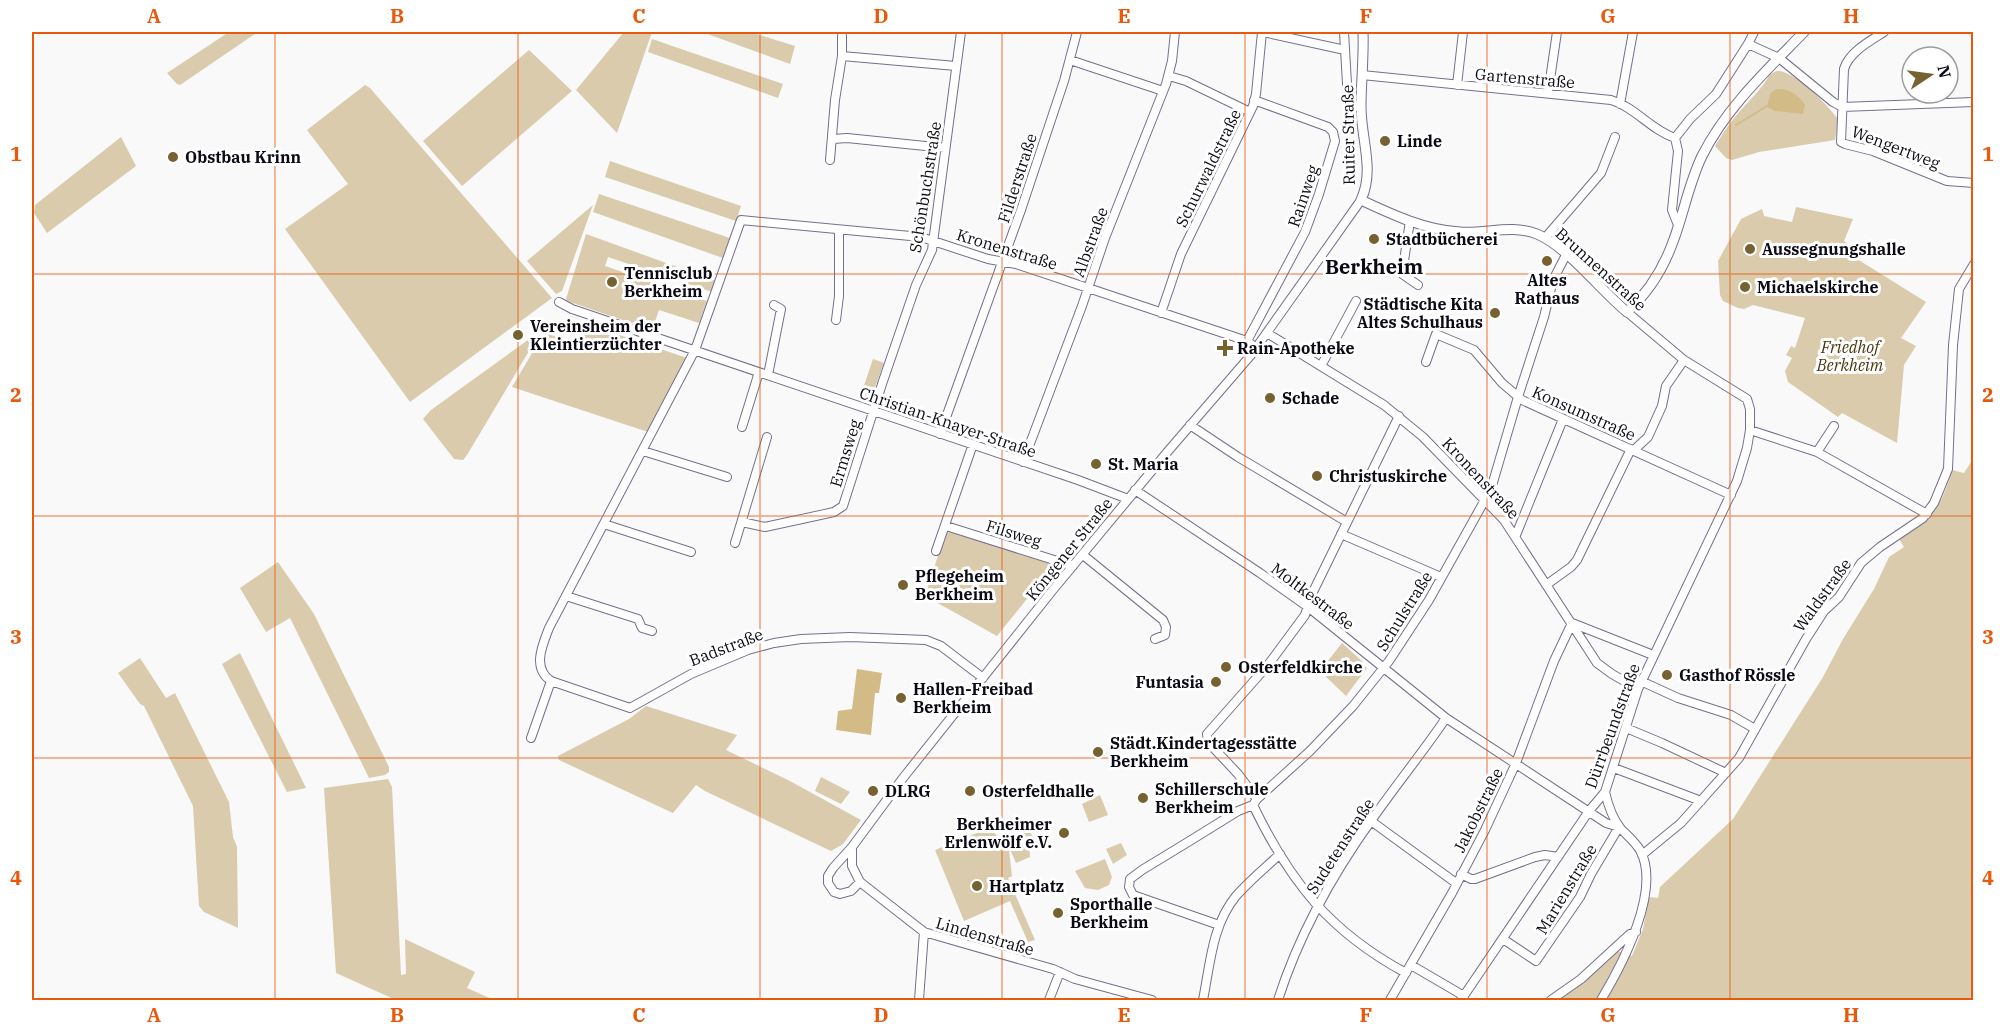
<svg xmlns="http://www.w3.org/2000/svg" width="2005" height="1032" font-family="'IBM Plex Serif',serif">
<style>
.green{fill:#d9cbac}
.water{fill:#d2bb87}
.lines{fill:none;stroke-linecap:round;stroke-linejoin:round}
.stream{stroke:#d2bb87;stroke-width:2}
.minor-casing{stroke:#756f8f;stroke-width:10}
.tertiary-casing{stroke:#756f8f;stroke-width:11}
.minor{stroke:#fff;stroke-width:8}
.tertiary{stroke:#fff;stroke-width:9}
.grid{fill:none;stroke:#e8590c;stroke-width:1.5;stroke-opacity:0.55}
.poi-dot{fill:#766130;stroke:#fff;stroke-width:2}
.labels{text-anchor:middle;stroke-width:6;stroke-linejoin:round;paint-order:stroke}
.street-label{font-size:16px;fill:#0c0a16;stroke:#fff}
.poi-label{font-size:16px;font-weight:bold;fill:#0c0a16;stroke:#fff;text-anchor:start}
.park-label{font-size:16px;font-style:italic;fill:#48380e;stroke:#fff}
.quarter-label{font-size:20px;font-weight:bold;fill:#0c0a16;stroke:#fff}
.neatline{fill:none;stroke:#e8590c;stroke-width:2}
.grid-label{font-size:20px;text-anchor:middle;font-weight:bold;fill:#e8590c}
</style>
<rect width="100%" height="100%" fill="#f9f9f9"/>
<path class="green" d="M229,32H258L180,85L177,84L167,73Z
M624,32H652L617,133L576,90Z
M702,32H750L795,46L790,64Z
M652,39L783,84L778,98L648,52Z
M529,50L572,91L462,186L423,141Z
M1777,71C1796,71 1827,105 1838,119L1835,140L1759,152L1732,160L1726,158L1715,146C1721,136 1727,127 1734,118C1746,103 1761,91 1770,74Z
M365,85L370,88L552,298L410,402L285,229L348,184L307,130Z
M121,137L136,166L47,233L34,213L35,205Z
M610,161L741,206L736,221L605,177Z
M599,194L730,238L723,258L593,212Z
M593,205L562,291L556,294L527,261Z
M1796,207L1853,219L1844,241L1859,252L1857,259L1926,302L1901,338L1916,346L1904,365L1897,443L1842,413L1838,417L1788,382L1785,371L1792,358L1786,355L1791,346L1795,348L1805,318L1753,305L1744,309L1738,308L1723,301L1720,295L1718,261L1741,219L1762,209L1764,216L1792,222Z
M586,234L716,281L712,292L608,257L605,266L707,301L699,323L659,310L652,330L567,301L566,299Z
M584,323L687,358L648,432L512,387L544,333L577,343Z
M532,337L535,341L467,455L463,460L454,459L423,419L431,410Z
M873,359L884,363L869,403L859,400Z
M1973,459V1000H1554L1615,950L1632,956L1643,929L1649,897L1658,898L1660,887L1733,819L1823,677L1843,639L1874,589L1889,557L1904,547L1899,539C1932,518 1941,509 1952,470L1964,473Z
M950,531L1055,564L997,636L925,596L944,537Z
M278,562L314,614L389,767V772L385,775L369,778L290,618L266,632L240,588Z
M1342,643L1363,662L1362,664L1367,668L1346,696L1320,671Z
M240,653L306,788L287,792L222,664Z
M140,658L166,698L175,693L229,802L233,837L237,847L238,928L204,912L199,906L193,806L144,706L140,704L118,673Z
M646,706L737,735L726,750L788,780L861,820L843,844L831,851L705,791L696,785L673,813L559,760L558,756L629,719Z
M821,777L850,792L841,804L815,791Z
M388,779L392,787L401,975L406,974L405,939L475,972L467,988L494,1000H396L336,973L324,788Z
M1100,795L1108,815L1089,822L1082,804Z
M1019,815L1024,830L1029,828L1033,838L1029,840L1030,857L1016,863L999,824Z
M987,829L989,831L992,830L1009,850L1012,876L1008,878L1035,940L1028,942L1010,901L964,921L935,850Z
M1121,843L1127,855L1113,864L1106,849Z
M1105,859L1112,877L1109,885L1098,890L1085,888L1075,871Z"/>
<path class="water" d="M1776,89C1789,88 1799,95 1805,105L1803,114L1775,111L1767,107L1770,94Z
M857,669L882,673L879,693H875L871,735L836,730L838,711L852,709Z"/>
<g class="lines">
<path class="stream" d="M1736,125L1767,106"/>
<g class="minor-casing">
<path id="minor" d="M1263,32L1345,50
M1344,32L1348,101L1352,105L1361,107
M1884,32C1870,41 1849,52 1844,69L1841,142L1845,144L1873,151L1947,181L1974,183
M1748,44L1779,58L1833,102L1842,107L1974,102
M842,56L956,66
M1070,60L1163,91
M1362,75L1611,100C1635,107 1651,130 1675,138
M1169,76L1186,81L1250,112
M1457,85L1463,32
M1548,93L1557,32
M1620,104L1633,32
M1675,138L1690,119L1716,94L1748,44L1754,32
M1675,138L1678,151L1672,210L1678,225
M833,139L847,138L945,148
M830,160L835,100L842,56V36
M1410,221L1402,274L1418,285
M1545,238L1601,173L1615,137
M559,302L572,309L1078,480L1128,499
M1161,313L1181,254L1253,106L1256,94L1262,32
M836,320L839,296V230
M1267,333L1384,405L1423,437L1504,520L1597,663L1612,674L1638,689
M1247,341L1305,232L1319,194L1335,141L1333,132L1328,127L1254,100
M1426,362L1436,334L1474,350L1502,383L1522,400L1731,495
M1321,366L1356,301
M768,375L781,309L774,305
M1190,425L1238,457L1347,522
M742,427L759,372
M1750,430L1817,452L1927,514
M940,434L1021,210L1064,81L1077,32
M1634,450L1648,437L1662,406L1666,386L1684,360
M643,451L727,477
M1817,452L1834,426
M1023,462L1082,306L1105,238L1166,84L1172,61L1175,32
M1135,490L1260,573L1308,607L1446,718L1606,823L1619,827
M742,522L765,527L834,512L843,506L882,384L916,285L932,250L961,32
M604,524L691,552
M946,526L1073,566
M1341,534L1441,577
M1516,535L1563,419
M735,543L767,437
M936,551L973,444
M1083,555L1163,620L1166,627L1165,635L1155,639
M1546,585L1571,567L1577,560L1631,449
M566,596L638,619L642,628L652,631
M1572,623L1653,655
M983,678L941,646L926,640L850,637L801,639L774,643L748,650L691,674L630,708L551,681C532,668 542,646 549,628L695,350L741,220L921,237L988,259L1016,264L1247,341L1256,348
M1643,682L1678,698L1731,715L1755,729
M1626,728L1662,743L1726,773
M531,738L551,681
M1614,768L1701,801
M1257,799L1238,774L1208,742L1207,734L1268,665L1305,615L1311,596L1399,416
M1253,805C1290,882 1330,932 1406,973
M1371,821L1456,883
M852,847V866L860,882L924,932L1053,969L1075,979L1152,1000
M1642,855L1681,823L1739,758L1806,639L1824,611L1839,597L1861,563L1880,547L1923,518L1934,503L1948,469L1953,345L1959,289L1974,264
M1461,874L1471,879H1475L1535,857L1545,855L1558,857
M860,882L851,891L840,894L834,892L828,883V876L833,868L852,847L903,778L1052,591L1169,450L1251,355L1361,200
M1219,925L1133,895L1129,887L1130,879L1142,870L1188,842L1238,811L1253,805L1257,799L1310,751L1353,706L1389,661L1429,600L1491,489L1518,397L1544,317L1553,280L1566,255
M1503,939L1536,961L1580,897L1591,874L1619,827
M1411,965L1464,996
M919,1000L924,932
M1049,1000L1060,972
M1203,1000C1210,965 1212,925 1236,896C1249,881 1265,868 1280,854
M1278,1000C1299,934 1332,875 1373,818C1396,785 1423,752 1446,718
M1390,1000L1452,893L1485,830L1516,763L1554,661L1572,623
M1461,1000L1589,811L1605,792L1638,689L1737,481L1747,448L1750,430V409L1747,399L1684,360L1627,312
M1551,1000L1581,979L1630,934L1636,932
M1601,1000C1622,965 1662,890 1640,850C1635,842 1628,836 1621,829C1612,818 1608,805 1605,792"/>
</g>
<g class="tertiary-casing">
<path id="tertiary" d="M1363,32C1364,57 1361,82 1361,107C1361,139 1375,170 1361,200C1393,215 1425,230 1460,232C1486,234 1512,224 1537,234C1568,247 1600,290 1627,312C1649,292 1664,268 1674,239C1684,212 1689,183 1702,156C1726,108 1767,70 1804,32"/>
</g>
<use href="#minor" class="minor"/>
<use href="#tertiary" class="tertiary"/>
</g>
<path class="grid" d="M275,32V1000M518,32V1000M760,32V1000M1002,32V1000M1245,32V1000M1487,32V1000M1730,32V1000M32,274H1974M32,516H1974M32,758H1974"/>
<g class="poi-dot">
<circle cx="1385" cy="141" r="6"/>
<circle cx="173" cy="157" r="6"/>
<circle cx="1374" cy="239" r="6"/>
<circle cx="1750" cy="249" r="6"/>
<circle cx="1547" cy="261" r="6"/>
<circle cx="612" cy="282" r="6"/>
<circle cx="1745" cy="287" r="6"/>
<circle cx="1495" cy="313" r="6"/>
<circle cx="518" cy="335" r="6"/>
<path d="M1222 339h6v6h6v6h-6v6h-6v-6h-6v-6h6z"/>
<circle cx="1270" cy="398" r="6"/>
<circle cx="1096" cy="464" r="6"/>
<circle cx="1317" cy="476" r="6"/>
<circle cx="903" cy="585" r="6"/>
<circle cx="1226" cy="667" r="6"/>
<circle cx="1667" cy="675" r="6"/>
<circle cx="1216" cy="682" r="6"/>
<circle cx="901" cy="698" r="6"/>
<circle cx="1098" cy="752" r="6"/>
<circle cx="873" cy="791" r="6"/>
<circle cx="970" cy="791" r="6"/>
<circle cx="1143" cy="798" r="6"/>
<circle cx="1064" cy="833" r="6"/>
<circle cx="977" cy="886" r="6"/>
<circle cx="1058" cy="913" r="6"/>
</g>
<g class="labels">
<g class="street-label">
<text transform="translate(1525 78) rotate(5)" y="6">Gartenstraße</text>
<text transform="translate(1348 135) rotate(-91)" y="6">Ruiter Straße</text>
<text transform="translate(1896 147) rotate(21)" y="6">Wengertweg</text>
<text transform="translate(1208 168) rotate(-64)" y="6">Schurwaldstraße</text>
<text transform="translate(1017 178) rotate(-72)" y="6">Filderstraße</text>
<text transform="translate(925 187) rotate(-81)" y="6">Schönbuchstraße</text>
<text transform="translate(1303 196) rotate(-71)" y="6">Rainweg</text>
<text transform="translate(1090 242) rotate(-70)" y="6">Albstraße</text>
<text transform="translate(1007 249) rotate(17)" y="6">Kronenstraße</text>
<text transform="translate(1601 269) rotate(42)" y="6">Brunnenstraße</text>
<text transform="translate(1584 413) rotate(24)" y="6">Konsumstraße</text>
<text transform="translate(948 422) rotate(19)" y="6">Christian-Knayer-Straße</text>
<text transform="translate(845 453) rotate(-73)" y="6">Ermsweg</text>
<text transform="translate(1481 478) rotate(47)" y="6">Kronenstraße</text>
<text transform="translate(1014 533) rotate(17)" y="6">Filsweg</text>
<text transform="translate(1069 549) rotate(-51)" y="6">Köngener Straße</text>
<text transform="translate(1822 595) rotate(-54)" y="6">Waldstraße</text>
<text transform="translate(1313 596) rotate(37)" y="6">Moltkestraße</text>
<text transform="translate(1404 611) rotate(-58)" y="6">Schulstraße</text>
<text transform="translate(726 647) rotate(-21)" y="6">Badstraße</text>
<text transform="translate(1612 726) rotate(-70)" y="6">Dürrbeundstraße</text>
<text transform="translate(1478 810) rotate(-64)" y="6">Jakobstraße</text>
<text transform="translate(1340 846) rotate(-57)" y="6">Sudetenstraße</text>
<text transform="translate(1566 889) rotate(-59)" y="6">Marienstraße</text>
<text transform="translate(985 936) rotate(16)" y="6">Lindenstraße</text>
</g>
<g class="poi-label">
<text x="1397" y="147">Linde</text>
<text x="185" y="163">Obstbau Krinn</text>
<text x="1386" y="245">Stadtbücherei</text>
<text x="1762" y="255">Aussegnungshalle</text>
<text x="624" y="279">Tennisclub<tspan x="624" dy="18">Berkheim</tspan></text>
<text x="1547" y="286" text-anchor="middle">Altes<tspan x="1547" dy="18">Rathaus</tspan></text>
<text x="1757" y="293">Michaelskirche</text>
<text x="1483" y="310" text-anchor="end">Städtische Kita<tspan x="1483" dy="18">Altes Schulhaus</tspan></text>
<text x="530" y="332">Vereinsheim der<tspan x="530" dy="18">Kleintierzüchter</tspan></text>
<text x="1237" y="354">Rain-Apotheke</text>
<text x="1282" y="404">Schade</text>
<text x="1108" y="470">St. Maria</text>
<text x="1329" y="482">Christuskirche</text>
<text x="915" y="582">Pflegeheim<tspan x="915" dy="18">Berkheim</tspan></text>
<text x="1238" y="673">Osterfeldkirche</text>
<text x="1679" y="681">Gasthof Rössle</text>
<text x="1204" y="688" text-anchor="end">Funtasia</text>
<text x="913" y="695">Hallen-Freibad<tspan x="913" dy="18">Berkheim</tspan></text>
<text x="1110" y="749">Städt.Kindertagesstätte<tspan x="1110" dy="18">Berkheim</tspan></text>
<text x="1155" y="795">Schillerschule<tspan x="1155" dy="18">Berkheim</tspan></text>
<text x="885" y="797">DLRG</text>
<text x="982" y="797">Osterfeldhalle</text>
<text x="1052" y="830" text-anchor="end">Berkheimer<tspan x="1052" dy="18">Erlenwölf e.V.</tspan></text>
<text x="989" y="892">Hartplatz</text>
<text x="1070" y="910">Sporthalle<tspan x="1070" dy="18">Berkheim</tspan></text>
</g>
<g class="park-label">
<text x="1850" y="353">Friedhof<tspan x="1850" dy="18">Berkheim</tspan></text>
</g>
<g class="quarter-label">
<text x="1374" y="274">Berkheim</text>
</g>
</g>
<rect width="2005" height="1032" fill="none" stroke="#ffffff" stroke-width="66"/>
<g transform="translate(1930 75) rotate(77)"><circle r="28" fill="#ffffff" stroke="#9e9da2" stroke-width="1.5"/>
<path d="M0-4.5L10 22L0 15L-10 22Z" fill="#766130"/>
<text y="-9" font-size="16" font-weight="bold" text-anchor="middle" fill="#0c0a16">N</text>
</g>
<rect x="33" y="33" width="1939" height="966" class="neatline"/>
<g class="grid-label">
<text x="154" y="23">A</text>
<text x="397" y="23">B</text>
<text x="639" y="23">C</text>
<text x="881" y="23">D</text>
<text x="1124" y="23">E</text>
<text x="1366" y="23">F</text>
<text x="1608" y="23">G</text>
<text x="1851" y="23">H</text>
<text x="16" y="161">1</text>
<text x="1988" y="161">1</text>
<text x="16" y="402">2</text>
<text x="1988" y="402">2</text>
<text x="16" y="644">3</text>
<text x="1988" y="644">3</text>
<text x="16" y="885">4</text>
<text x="1988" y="885">4</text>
<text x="154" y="1022">A</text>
<text x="397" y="1022">B</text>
<text x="639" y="1022">C</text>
<text x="881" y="1022">D</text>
<text x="1124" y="1022">E</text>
<text x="1366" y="1022">F</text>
<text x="1608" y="1022">G</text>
<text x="1851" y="1022">H</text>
</g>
</svg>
